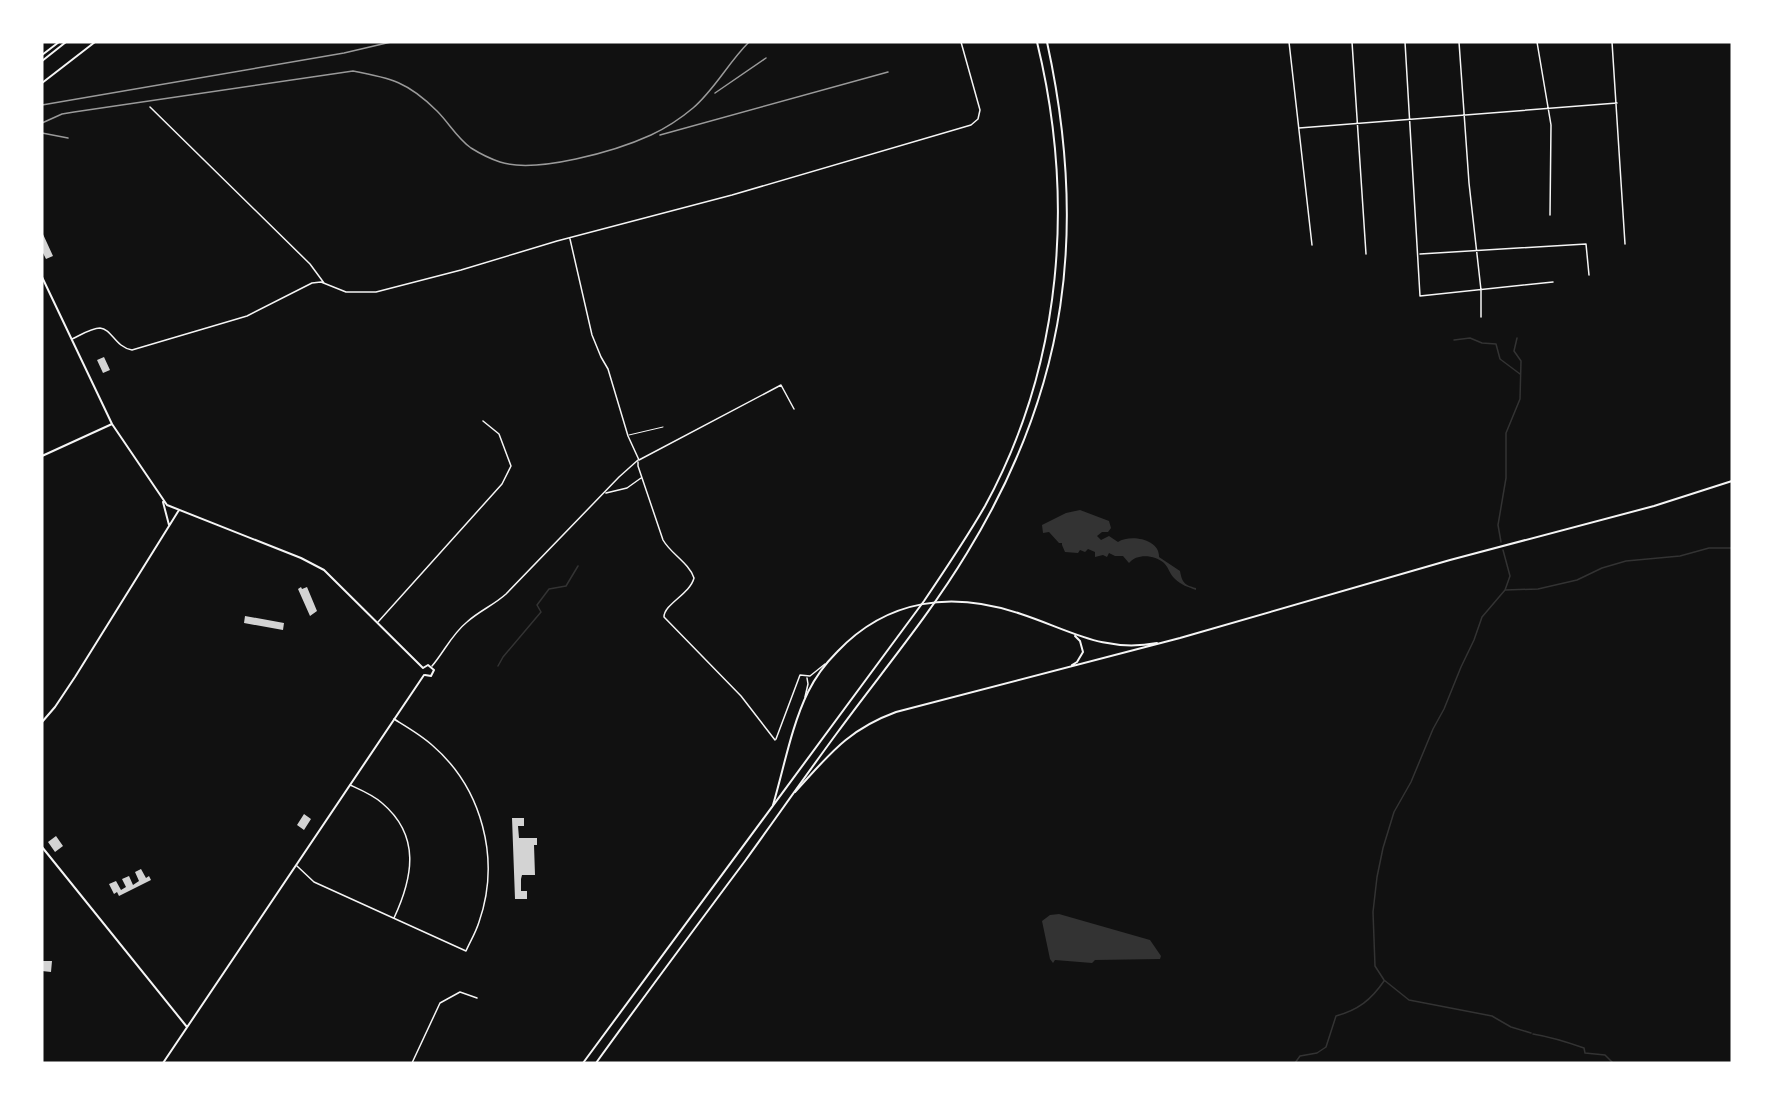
<svg xmlns="http://www.w3.org/2000/svg" width="1774" height="1105" font-family="'Open Sans',sans-serif">
<style>
.water{fill:#333}
.lines{fill:none;stroke-linecap:round;stroke-linejoin:round}
.stream{stroke:#333;stroke-width:1.5}
.building{fill:#d3d3d3}
.service{stroke:#f5f5f5;stroke-width:1}
.minor{stroke:#f5f5f5;stroke-width:1.5}
.tertiary{stroke:#f5f5f5;stroke-width:2}
.secondary{stroke:#f5f5f5;stroke-width:2}
.primary{stroke:#f5f5f5;stroke-width:2}
.trunk{stroke:#f5f5f5;stroke-width:2}
.rail{stroke:#9a9a9a;stroke-width:1.5}
</style>
<rect width="100%" height="100%" fill="#111"/>
<path class="water" d="M1080,510L1109,521L1111,528L1108,532H1102L1097,536L1101,540L1109,536L1118,542C1130,534 1160,539 1159,557L1180,571C1182,582 1184,585 1196,588V590C1188,587 1181,585 1175,579C1170,575 1169,568 1164,563C1155,555 1137,553 1129,563L1123,556H1115L1109,553L1107,557L1103,555L1095,557V552L1088,549L1085,552L1080,550L1078,553L1065,552L1062,545V543H1059L1049,532L1043,533L1042,525L1066,513Z
M1059,914L1150,940L1161,956L1160,959L1095,960L1092,963L1055,960L1053,963L1050,959L1042,921L1050,915Z"/>
<g class="lines">
<path class="stream" d="M1454,340L1470,338L1482,343L1496,344L1500,359L1520,374
M1501,542L1498,525L1506,478V433L1520,399L1521,361L1514,351L1517,338
M1503,550L1510,576L1505,590L1482,617L1474,640L1461,667L1444,709L1433,729L1411,782L1394,812L1383,848L1377,877L1373,912L1375,966L1384,980L1409,1000L1492,1016L1511,1027L1531,1033
M1505,590L1538,589L1577,580L1602,568L1626,561L1680,556L1709,548H1732
M498,666L503,657L541,612L537,605L549,589L566,586L578,566
M1533,1034C1551,1037 1567,1042 1584,1048L1585,1053L1605,1055L1613,1063
M1295,1063L1300,1056L1317,1053L1326,1047L1336,1016C1358,1010 1371,1000 1384,981"/>
</g>
<path class="building" d="M42,232L53,256L46,259L42,251Z
M104,357L110,370L103,373L97,360Z
M301,587L302,589L307,587L317,611L310,616L298,589Z
M245,616L284,623L283,630L244,623Z
M304,814L311,819L304,830L297,825Z
M512,818H524V826H518L519,838H537V845H534L535,875H522L521,879V891H527V899H515Z
M56,836L63,846L55,852L48,842Z
M141,869L146,878L149,876L151,880L119,896L117,892L114,894L109,884L116,881L121,890L126,887L122,879L129,876L133,885L139,881L135,872Z
M42,961H52L51,972L42,971Z"/>
<g class="lines">
<path class="service" d="M629,435L663,427"/>
<path class="minor" d="M1289,42L1312,245
M1352,42L1366,254
M1405,42L1420,296L1553,282
M1459,42L1469,183L1481,290V317
M1537,42L1551,125L1550,215
M1612,42L1625,244
M150,107L310,264L324,283
M1299,128L1617,103
M570,239L592,335L601,357L608,369L628,436L639,460L781,385L794,409
M1420,254L1586,244L1589,275
M72,339C79,336 91,328 100,328C112,329 115,347 132,350L247,316L312,283L321,282L346,292H376L461,270L557,241L732,195L971,125L978,119L980,110L961,42
M638,462V466L663,540C671,554 689,563 694,578C690,594 664,604 664,617L741,696L775,740
M606,493L627,488L641,478
M378,622L502,484L511,466L499,434L483,421
M432,666C444,652 452,634 467,622C479,611 494,605 506,594L619,477L638,460
M805,697L808,684L807,678
M776,739L800,675L810,676L825,664
M350,785C361,790 373,795 382,803C421,836 413,877 394,918
M297,866L314,882L466,951C470,942 476,932 479,922C501,859 482,788 432,745C421,735 407,727 394,719
M412,1063L440,1003L460,992L477,998"/>
<path class="tertiary" d="M42,83L95,42
M42,277L112,424L167,505L301,558L324,570L423,668
M42,456L112,424
M163,502L169,525
M423,668L428,665L434,670L431,676L425,675
M42,722L55,707L75,677L179,510
M42,847L187,1027
M163,1063L424,675"/>
<path class="secondary" d="M1072,665L1077,662L1083,652L1080,641L1075,636
M795,792C829,755 847,730 896,712L1180,638L1450,560L1654,506L1732,481
M773,805C784,768 791,727 808,692C816,676 825,664 837,652C888,598 953,591 1021,614C1070,630 1103,653 1157,643"/>
<path class="primary" d="M42,55L59,42
M42,61L66,42"/>
<path class="trunk" d="M583,1063L924,601C945,570 966,539 985,506C1063,363 1075,198 1037,42
M596,1063C645,995 695,928 745,861C776,818 806,775 837,733C881,673 929,616 967,553C1068,388 1088,230 1047,42"/>
<path class="rail" d="M715,93L766,58
M42,105L344,53L391,42
M42,123L62,114L74,112L353,71C391,78 408,82 437,111C449,123 457,138 471,148C479,153 491,159 500,162C536,174 616,151 651,135C666,128 680,119 693,108C715,89 728,63 749,42
M42,133L68,138
M660,135L888,72"/>
</g>
<rect width="1774" height="1105" fill="none" stroke="#ffffff" stroke-width="87"/>
</svg>
